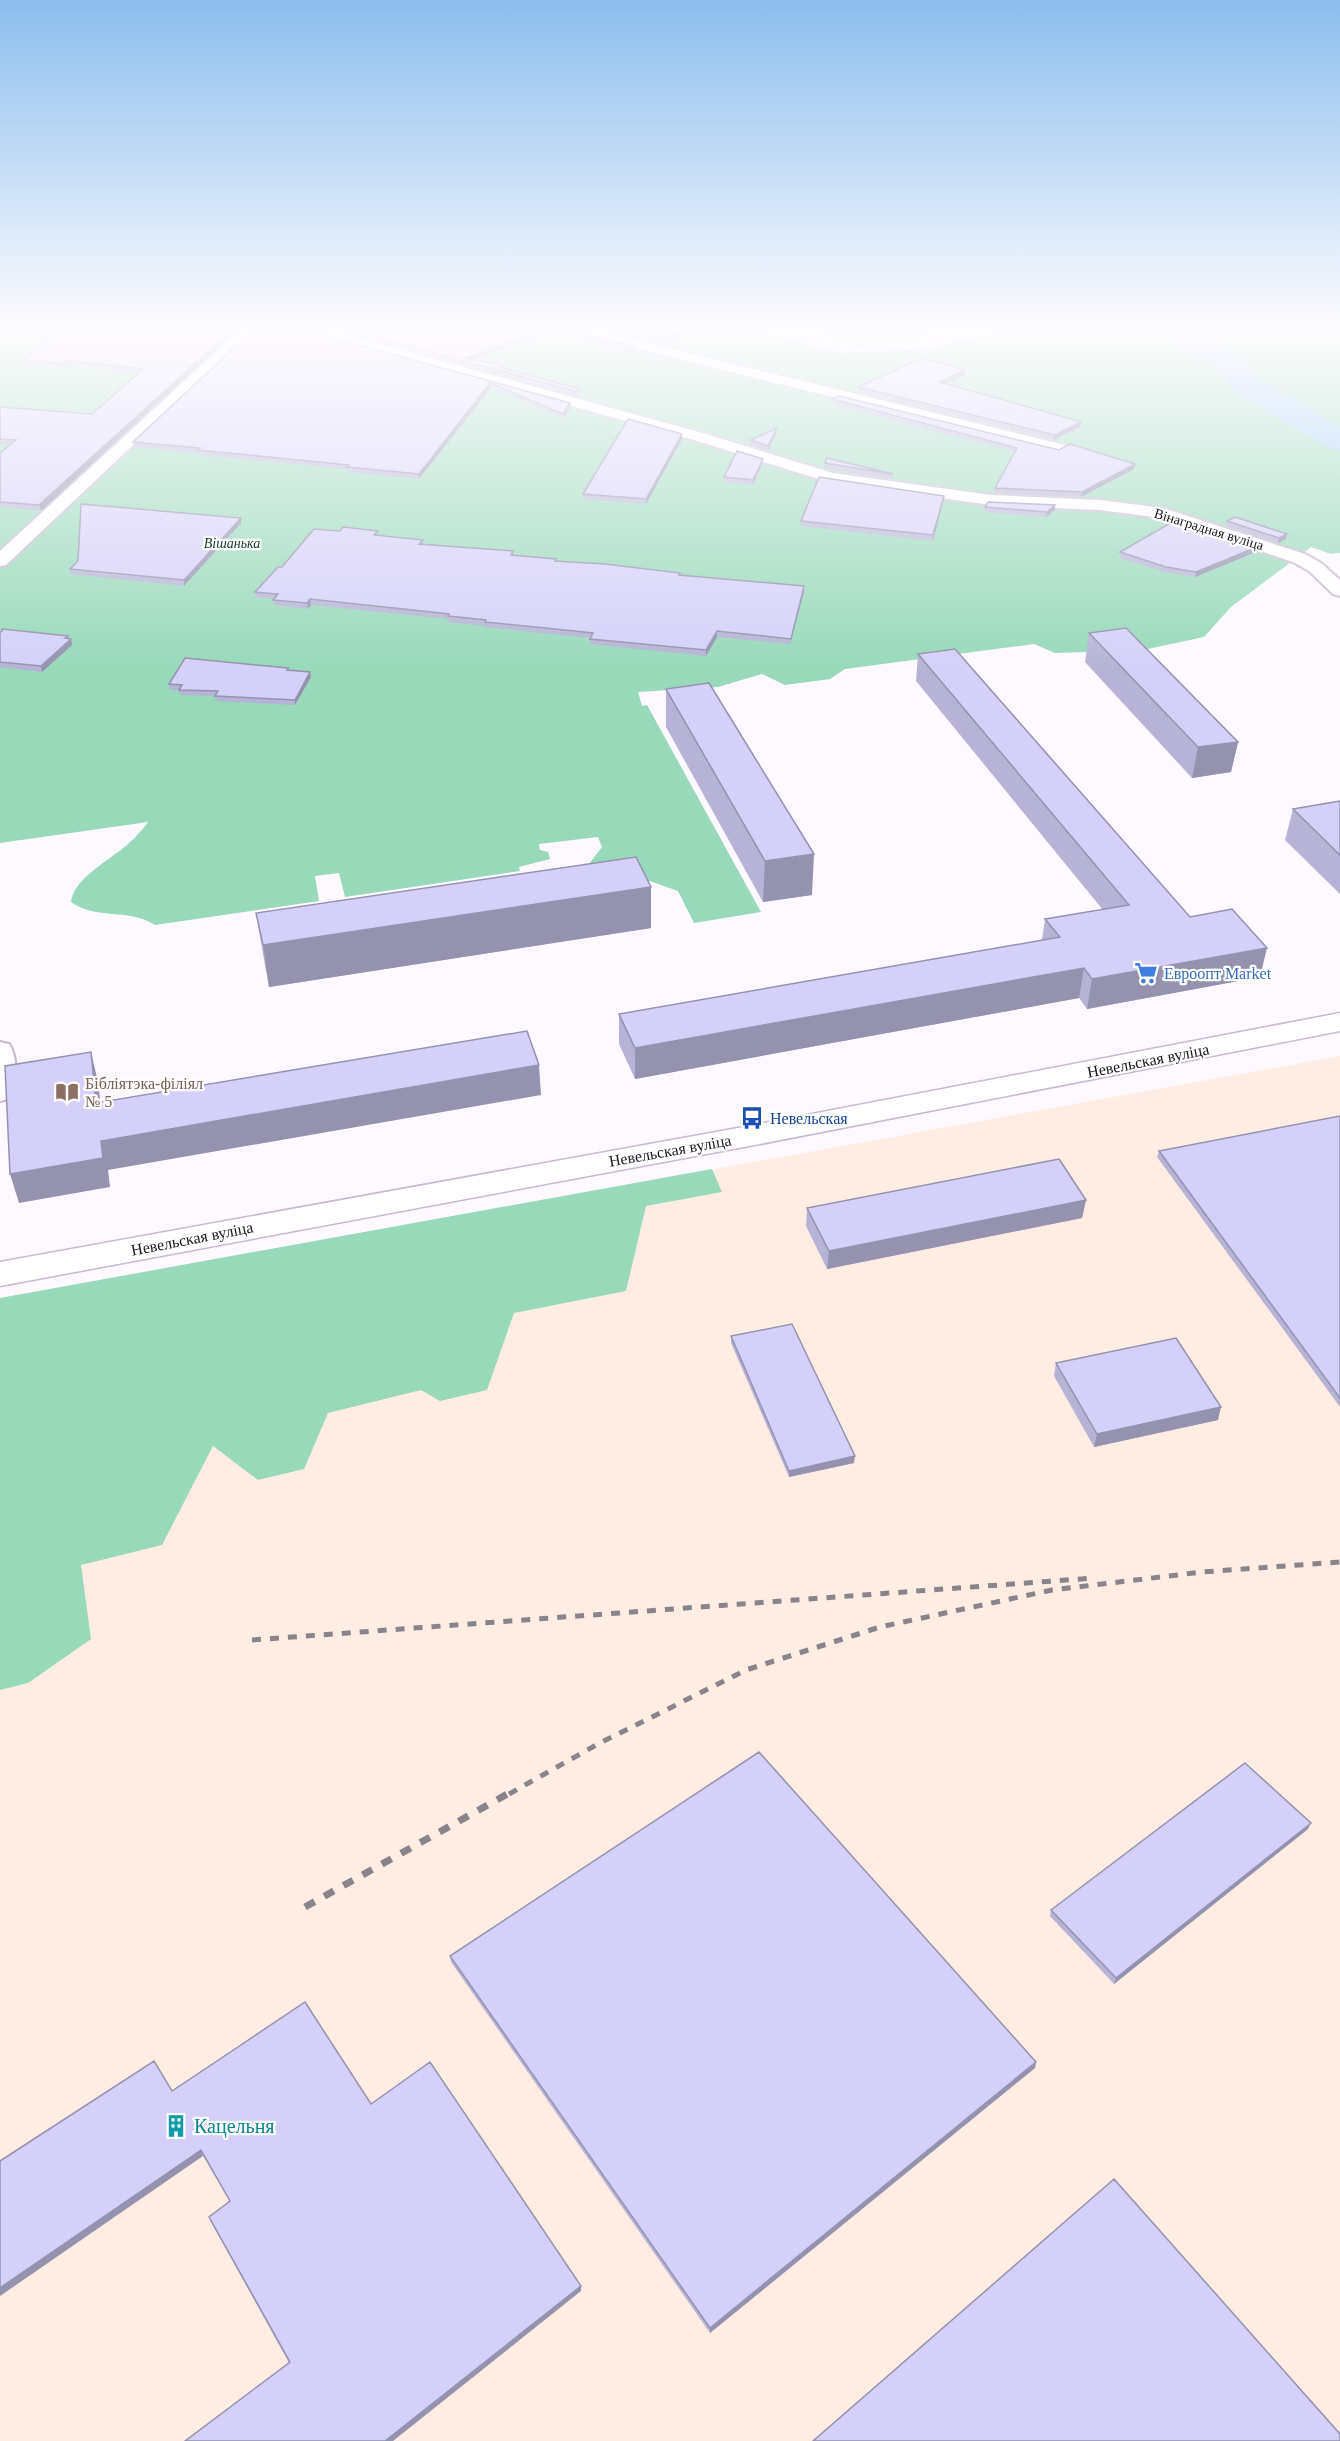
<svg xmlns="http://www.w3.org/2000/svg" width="1340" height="2441" font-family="Georgia,serif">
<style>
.industrial{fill:#ffede3}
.green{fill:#97d9b9}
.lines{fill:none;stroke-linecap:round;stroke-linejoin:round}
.river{fill:#9fcdf6;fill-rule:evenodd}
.minor-casing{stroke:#c9b8d1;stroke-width:4}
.tertiary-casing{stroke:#c9b8d1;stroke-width:3}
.minor{fill:#fff;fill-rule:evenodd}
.tertiary{fill:#fff;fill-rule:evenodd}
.rail-far1{stroke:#89848b;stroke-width:5;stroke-dasharray:9 9;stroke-linecap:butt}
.rail{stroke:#89848b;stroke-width:7;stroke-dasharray:11 11;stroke-linecap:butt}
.wall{fill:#b6b3d6}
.shaded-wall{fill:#9492ae}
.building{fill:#d4d0f9;stroke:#9492ae;stroke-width:1.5}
.labels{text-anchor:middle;stroke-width:4.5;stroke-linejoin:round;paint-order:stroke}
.far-street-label{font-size:14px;fill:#1c161f;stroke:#fff}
.far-park-label{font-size:14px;font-style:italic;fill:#143829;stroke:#fff}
.shop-label{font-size:16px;fill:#366cbe;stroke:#fff;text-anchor:start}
.street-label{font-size:16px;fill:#1c161f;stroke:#fff}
.education-label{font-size:16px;fill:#785e54;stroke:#fff;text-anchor:start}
.transit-label{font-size:16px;fill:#164399;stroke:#fff;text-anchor:start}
.near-culture-label{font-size:20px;fill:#0d838f;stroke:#fff;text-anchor:start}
</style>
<rect width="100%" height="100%" fill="#fdf9ff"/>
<path class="industrial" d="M1340,1056V2441H0V1298Z"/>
<path class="green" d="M0,330H771L775,335L842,353L930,349L998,330H1340V553L1331,554L1311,547L1231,607L1204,637L1143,650L1055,653L1034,644L845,669L830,679L785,685L762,674L718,687L638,692L642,706L647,705L761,912L694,923L678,891L650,881L589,889L582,873L602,847L598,837L539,844L540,850L548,852L550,859L519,867L520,871L345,897L339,873L315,876L319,901L155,925C129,908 95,920 71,902C73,880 106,862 122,849C131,842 141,832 148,822L0,843Z
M809,330H948L937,335L860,347Z
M712,1169L722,1192L646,1206L626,1291L514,1313L487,1390L440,1401L421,1390L328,1413L304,1469L258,1480L213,1446L162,1545L81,1565L91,1639L28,1683L0,1690V1298Z"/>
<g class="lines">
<path class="river" d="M1167,330H1195L1198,334L1244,358L1255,377L1340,427V451L1328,448L1232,390L1221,370L1178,346Z"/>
<g class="minor-casing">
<path id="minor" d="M240,330H255L6,565L0,566V551Z
M307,330H328L706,434L833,473L991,495L1100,500L1163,508L1305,554L1321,563L1340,580V596L1333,594L1309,571L1293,562L1161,518L1100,510L991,505L831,483L694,440L309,333Z
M571,330H594L1065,445L1067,448L1059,453L573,333Z
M0,1042L9,1044C18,1057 18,1086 9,1099L0,1101Z"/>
</g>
<g class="tertiary-casing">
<path id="tertiary" d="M1340,1013V1031L760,1144L0,1286V1262L760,1124Z"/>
</g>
<use href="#minor" class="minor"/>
<use href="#tertiary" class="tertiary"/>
<path class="rail-far1" d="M252,1640L1094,1578
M509,1794L598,1744L746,1670L880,1627L1052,1590L1202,1572L1340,1562"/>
<path class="rail" d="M305,1907L511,1792"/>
</g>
<path class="wall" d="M335,330H572V331L637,347V351L631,353L554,330L473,359L580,389V394L578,397Z
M602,330H699L659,344Z
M308,331L570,403V408L563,418L491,388L419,479L347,472V469L198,455L197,453L134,447L133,442Z
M203,336L41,511L0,507V453L11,445L0,444V407L92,414L139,373L66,365L63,367L24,365L23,360Z
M965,375L946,384L1080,427L1054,440L858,392V387Z
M832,399L1059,450L1135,464L1134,469L1081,497L995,493V488L1015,452L831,404Z
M777,428L776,433L768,451L751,445V440Z
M682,439L646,504L583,499V494Z
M763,459L762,464L753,485L724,482V477Z
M825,463L893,474L892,479L825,468Z
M944,496L943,501L933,541L801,526V521Z
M985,507L1055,510L1046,517L984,512Z
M1227,521L1287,534L1286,539L1278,543L1226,526Z
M241,523L184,586L71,574L70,569Z
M378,536L423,540V544L513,551V555L556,561L680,573V575L804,592L790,644L717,637L706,656L590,644V638L485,627V626L448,622V619L311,605L308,609L274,605V599L256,597L255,592Z
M1257,547L1256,552L1195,577L1165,572L1120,558V552Z
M0,633L68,636V639H71L72,645L42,672L0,667Z
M1089,633L1238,742L1231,772L1192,778L1085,662Z
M918,654L1190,917L1260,977L1087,1009L1079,998L635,1079L619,1044V1014L1042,940L1045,919L1103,910L916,681Z
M288,668V670L310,672L311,677L295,705L216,701L215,696L180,695L179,690H170L169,684Z
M666,689L812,895L763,902L666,727Z
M1340,801V894L1285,840L1293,809Z
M256,913L651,928L269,987L263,954Z
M1340,1116V1407L1157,1157L1159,1151Z
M1086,1200L1082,1218L827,1269L806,1226L807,1208Z
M731,1336L854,1463L789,1477L731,1343Z
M1056,1363L1218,1420L1094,1447L1054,1376Z
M1308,1829L1114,1984L1050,1916L1051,1910Z
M450,1956L1036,2062L1035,2068L710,2333L451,1962Z
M172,2091L371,2104L581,2291L289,2363L211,2222L209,2217L230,2202L203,2156Z"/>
<path class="shaded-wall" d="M232,330H237L41,511L39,505Z
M543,330H554L467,361L465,358Z
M686,330H699L659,344V339Z
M637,347V351L631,353V349Z
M65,360L66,365L63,367L62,363Z
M965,370V375L939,387L940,382Z
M490,383L491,388L419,479V474Z
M570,403V408L563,418V414Z
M1081,422L1080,427L1054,440L1055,435Z
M777,428L776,433L768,451V446Z
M682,434V439L646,504V499Z
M763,459L762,464L753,485V480Z
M1135,464L1134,469L1081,497L1082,492Z
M944,496L943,501L933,541V535Z
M1055,505V510L1046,517L1047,512Z
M241,518V523L184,586V580Z
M1287,534L1286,539L1278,543L1279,538Z
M1257,547L1256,552L1195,577L1196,572Z
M804,586V592L790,644L791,639Z
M310,599L311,605L308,609L307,603Z
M717,631V637L706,656V650Z
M68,636L69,641L71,639L72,645L42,672L41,666Z
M310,672L311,677L295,705V700Z
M1238,742L1231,772L1192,778L1198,747Z
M814,854L812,895L763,902L765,861Z
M651,887V928L269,987L263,945Z
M1267,948L1260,977L1087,1009L1092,979Z
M1084,968L1079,998L635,1079V1048Z
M91,1052L98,1082L104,1132L96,1103Z
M539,1065L541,1095L108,1170L110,1187L19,1203L10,1174L101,1141Z
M1086,1200L1082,1218L827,1269L829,1251Z
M1221,1407L1218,1420L1094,1447L1097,1434Z
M855,1456L854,1463L789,1477V1471Z
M1311,1823L1308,1829L1114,1984L1116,1978Z
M1036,2062L1035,2068L710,2333V2328Z
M201,2150L203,2156L0,2296V2288Z
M581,2286V2291L393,2441H385Z"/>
<path class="building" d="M61,330H137L203,336L210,330H232L39,505L0,502V453L16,440L0,439V407L92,414L143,369L65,360L62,363L23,360Z
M253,330H307L308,331L570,403L563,414L490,383L419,474L347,467L349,465L197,450L200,448L133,442Z
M351,330H543L465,358L504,366L502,368L580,389L578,392Z
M567,330H572V331L637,347L631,349Z
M620,330H686L659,339Z
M922,358L965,370L940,382L1081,422L1055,435L858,387Z
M839,396L1059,450L1070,444L1135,464L1082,492L995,488L1017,448L832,399Z
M628,419L682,434L646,499L583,494Z
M777,428L768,446L751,440Z
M737,451L763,459L753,480L724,477Z
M827,458L893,474L825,463Z
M819,477L944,496L933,535L801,521Z
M988,502L1055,505L1047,512L985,507Z
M81,504L241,518L184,580L70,569L78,561Z
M1235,517L1287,534L1279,538L1227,521Z
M1174,521L1257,547L1196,572L1166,567L1120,552Z
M343,527L378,531L374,535L423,540L419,544L513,551L511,555L556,559L555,561L605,564L680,573L679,575L804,586L791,639L717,631L706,650L590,639L593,633L485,622L486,620L448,616L449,614L310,599L307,603L273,600L278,594L255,592L278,567H282L314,529L340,531Z
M1126,628L1238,742L1198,747L1089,633Z
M3,629L68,636L65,638L71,639L41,666L0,662V633Z
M955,649L1190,917L1232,909L1267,948L1092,979L1084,968L635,1048L619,1014L1060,937L1045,919L1129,905L918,654Z
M185,658L288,668L287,670L310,672L295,700L215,696L218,691L179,690L182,685L169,684Z
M709,683L814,854L765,861L666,689Z
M1340,801V855L1293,809Z
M636,857L651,887L263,945L256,913Z
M527,1031L539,1065L101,1141L103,1158L10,1174L5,1066L91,1052L96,1103Z
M1340,1116V1398L1159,1151Z
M1059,1159L1086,1200L829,1251L807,1208Z
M792,1324L855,1456L789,1471L731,1336Z
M1176,1338L1221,1407L1097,1434L1056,1363Z
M759,1752L1036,2062L710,2328L450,1956Z
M1245,1763L1311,1823L1116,1978L1051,1910Z
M305,2002L371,2104L430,2062L581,2286L385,2441H185L290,2362L209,2217L230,2201L201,2150L0,2288V2161L154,2061L172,2091Z
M1114,2179L1340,2434V2441H813Z"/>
<linearGradient id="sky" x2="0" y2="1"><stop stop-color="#8bbeee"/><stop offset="0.49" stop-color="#fefcff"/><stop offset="1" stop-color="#fefcff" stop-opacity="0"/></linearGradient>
<rect width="1340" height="671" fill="url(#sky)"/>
<defs>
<g id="supermarket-bare" transform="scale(1.8)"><path d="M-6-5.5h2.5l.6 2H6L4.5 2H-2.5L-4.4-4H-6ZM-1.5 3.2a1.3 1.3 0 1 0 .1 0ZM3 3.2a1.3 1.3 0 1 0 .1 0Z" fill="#3f7fe0" stroke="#fff" stroke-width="2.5" paint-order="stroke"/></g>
<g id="library-bare" transform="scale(1.8)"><path d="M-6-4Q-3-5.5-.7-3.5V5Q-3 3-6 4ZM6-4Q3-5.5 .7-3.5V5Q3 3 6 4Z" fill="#8d6e63" stroke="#fff" stroke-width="2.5" paint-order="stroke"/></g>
<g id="bus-bare" transform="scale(1.8)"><path d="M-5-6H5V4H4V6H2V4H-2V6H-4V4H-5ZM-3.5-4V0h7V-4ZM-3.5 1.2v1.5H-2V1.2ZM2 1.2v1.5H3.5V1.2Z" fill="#1a4fb4" stroke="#fff" stroke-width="2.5" paint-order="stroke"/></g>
<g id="building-bare" transform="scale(1.8)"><path d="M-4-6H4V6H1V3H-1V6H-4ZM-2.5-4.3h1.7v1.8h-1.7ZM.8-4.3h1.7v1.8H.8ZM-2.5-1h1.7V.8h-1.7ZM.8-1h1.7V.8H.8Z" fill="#0f9aa8" stroke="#fff" stroke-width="2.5" paint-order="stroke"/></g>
</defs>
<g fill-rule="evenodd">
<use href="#supermarket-bare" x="1146" y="973"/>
<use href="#library-bare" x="67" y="1092"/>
<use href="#bus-bare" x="752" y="1118"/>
<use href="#building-bare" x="176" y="2126"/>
</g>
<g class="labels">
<g class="far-street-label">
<text transform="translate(1209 529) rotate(17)" y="5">Вінаградная вуліца</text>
</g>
<g class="far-park-label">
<text x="232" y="548">Вішанька</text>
</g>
<g class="shop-label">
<text x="1164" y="979">Евроопт Market</text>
</g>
<g class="street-label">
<text transform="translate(1148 1060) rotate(-11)" y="6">Невельская вуліца</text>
<text transform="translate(670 1150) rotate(-10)" y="6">Невельская вуліца</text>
<text transform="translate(192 1238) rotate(-11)" y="6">Невельская вуліца</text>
</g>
<g class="education-label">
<text x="85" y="1089">Бібліятэка-філіял<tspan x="85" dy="18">№ 5</tspan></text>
</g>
<g class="transit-label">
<text x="770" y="1124">Невельская</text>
</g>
<g class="near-culture-label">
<text x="194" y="2133">Кацельня</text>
</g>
</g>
</svg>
